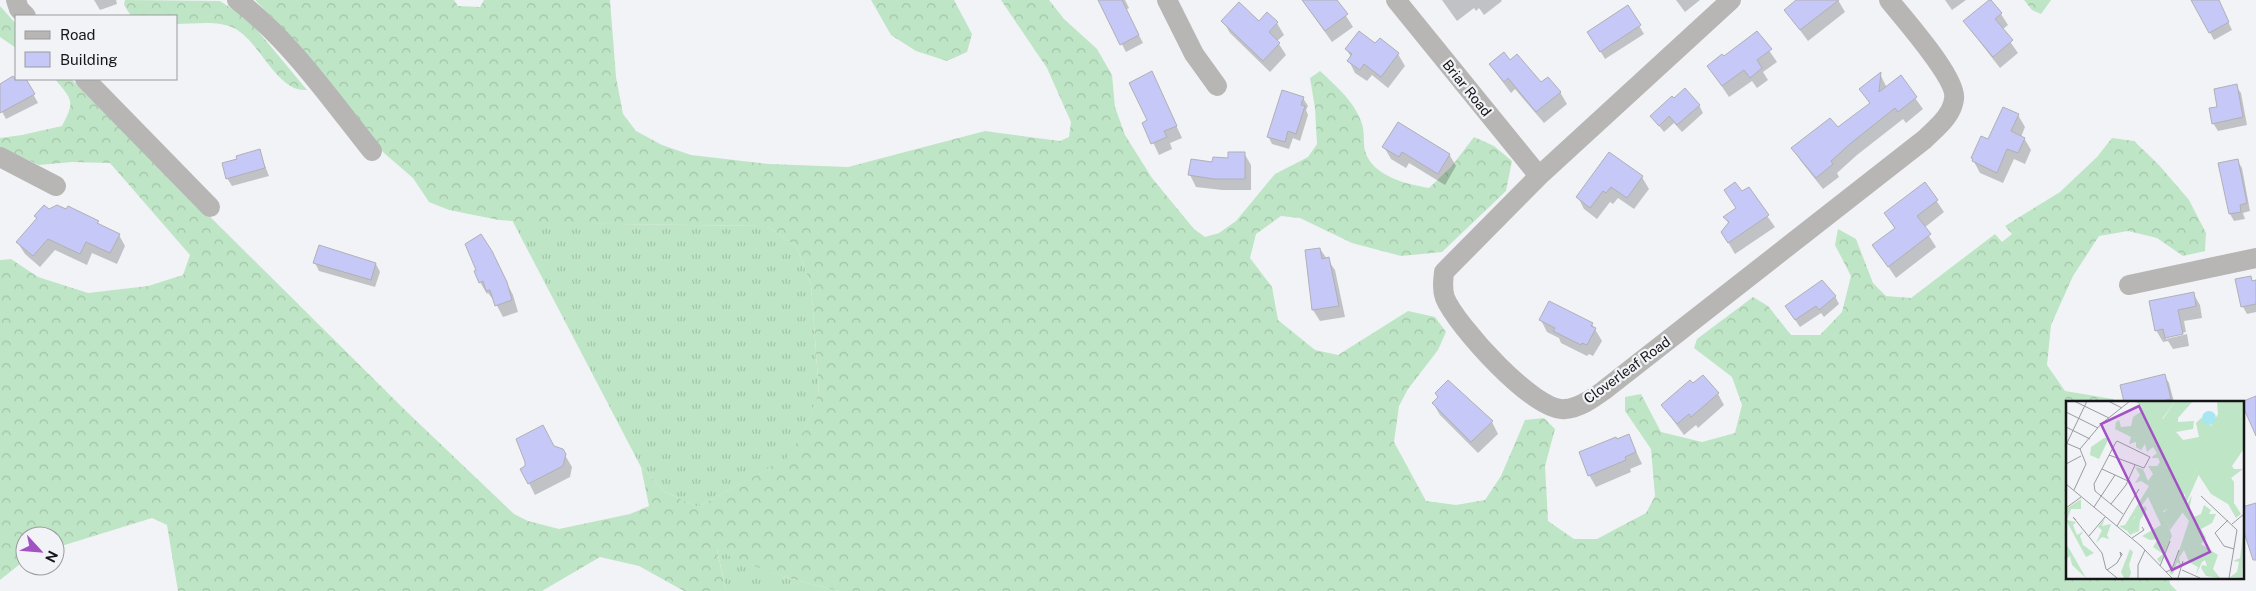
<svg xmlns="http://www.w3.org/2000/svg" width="2256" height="591" font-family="'Public Sans',sans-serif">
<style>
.grass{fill:url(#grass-tufts)}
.forest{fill:url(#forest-crowns)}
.shadow{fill:#0003}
.building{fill:#c6c8f7;stroke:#b0b0b5}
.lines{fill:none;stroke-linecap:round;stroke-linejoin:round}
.minor{stroke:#b7b6b4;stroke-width:20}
.labels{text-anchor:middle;stroke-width:4.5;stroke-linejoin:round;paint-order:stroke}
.street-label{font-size:14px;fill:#161618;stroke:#f2f3f7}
.inset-road{fill:none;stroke:#9a9b9e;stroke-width:1}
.view{fill:#a252c3;fill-opacity:0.15;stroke:#a252c3;stroke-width:2.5}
.inset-edge{fill:none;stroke:#161618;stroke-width:2.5}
</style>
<defs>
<pattern id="grass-tufts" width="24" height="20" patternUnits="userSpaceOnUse" patternTransform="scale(1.25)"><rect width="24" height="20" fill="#bee5c5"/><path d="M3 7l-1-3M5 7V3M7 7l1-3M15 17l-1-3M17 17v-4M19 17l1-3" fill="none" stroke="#a3c4a8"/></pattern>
<pattern id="forest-crowns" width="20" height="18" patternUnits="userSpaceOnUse" patternTransform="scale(1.25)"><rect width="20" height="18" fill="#bee5c5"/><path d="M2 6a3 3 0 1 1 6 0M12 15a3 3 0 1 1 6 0" fill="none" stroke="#a3c4a8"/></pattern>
</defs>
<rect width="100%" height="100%" fill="#f2f3f7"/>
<path class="grass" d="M512,220L616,224L767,226L797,247L811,285L819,393L805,429L788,458L698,507L665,492L641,467Z
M717,549C758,570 795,581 839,591H726Z"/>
<path class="forest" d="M125,0L220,1L248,19L307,90C277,93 260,41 234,28C217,20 194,24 176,24V16H131L124,5Z
M255,0H454L458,6L480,7L484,0H610L616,77L623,114L636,131L662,145L691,155L769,164L848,167L985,131L1060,141L1069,137L1071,122L1047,68L1001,0H1049L1064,19L1097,49L1112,75L1115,107L1125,135L1152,178L1194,229L1205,237L1219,233L1236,221L1275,174L1308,157L1317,144L1315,108L1310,78L1320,71C1336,86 1353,100 1361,121C1365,130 1363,142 1365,151C1373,177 1407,184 1429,188L1451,167L1474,137L1494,146L1512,161L1506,191L1442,252L1401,256L1352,243L1300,218L1281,216L1256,234L1250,258L1272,287L1278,320L1315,350L1338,355L1408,311L1435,317L1446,332L1438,350L1408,389L1399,406L1394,442L1426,501L1456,505L1485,500L1501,476L1525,420L1544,418L1555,429L1545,466L1548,521L1574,539H1597L1646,513L1655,496L1651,449L1625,411V397L1641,394L1661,432L1702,442L1735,433L1742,405L1732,377L1694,348L1697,339L1753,297L1768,306L1791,335H1820L1842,312L1851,276L1835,245L1838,229L1856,239L1873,283L1886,296L1911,298L1995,234L2002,242L2012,234L2005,226L2060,192L2097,157L2112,138L2134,141L2159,165L2189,200L2206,233L2205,251L2183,256L2157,238L2128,231L2099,236L2073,276L2051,325L2047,365L2065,391L2113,399L2116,402H2067V577H2169L2170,584L2177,591H839C795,581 758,570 717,550L726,591H684L639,566L600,557L542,591H178L167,525L152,518L55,548V536H25V560L0,580V260L11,259L38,277L88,293L148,286L183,275L190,255L110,163L72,162L39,165L0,147V138L22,135L62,126C75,101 73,101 55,79H71L407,412L514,514L528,521L559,529L630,514L649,506L641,467L665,492L698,507L787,458L805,429L819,392L811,285L797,247L767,226L542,223L499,220L449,210L429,202L413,178L384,153L275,20Z
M871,0H954L972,34L967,52L947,61L916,51L891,35Z
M2024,0H2051L2041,14L2032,10Z
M0,6L16,24V48L0,37Z"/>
<path class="shadow" d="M94,0H116L117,4L100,10Z
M1099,0H1125L1129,8L1126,10L1143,43L1126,52Z
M1302,0H1336L1353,27L1332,42Z
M1442,0H1501L1502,1L1484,15L1479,8L1476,11L1474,8L1457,21Z
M1676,0H1700L1685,12Z
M1798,0H1838L1845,12L1808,41L1785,10Z
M1945,0H1966L1952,10Z
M2192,0H2218L2232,30L2214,40Z
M1628,7L1644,34L1605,59L1589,32Z
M2001,14L2008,25L2002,30L2018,53L2000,68L1972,32L1965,21Z
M1223,21L1277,23L1284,35L1277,41L1286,55L1270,72L1230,33Z
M1757,33L1777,62L1763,72L1768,80L1757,88L1752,81L1729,97L1708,66L1724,58Z
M1375,45L1398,54L1405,66L1388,88L1372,75L1367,81L1355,73L1349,61L1351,57L1346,49Z
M1510,61L1541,84L1560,92L1567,104L1544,123L1515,89L1511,93L1490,65Z
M1152,73L1182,138L1170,143L1172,149L1159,155L1144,123L1149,121Z
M1880,74L1887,88L1900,77L1923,109L1906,123L1903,119L1857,155L1837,173L1839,177L1823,189L1800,160L1793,148L1837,129L1870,104L1861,89Z
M20,79H25L38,103L6,119L0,108V85Z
M2236,86L2241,93L2247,125L2218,131L2213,123Z
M1303,98L1308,106L1306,110L1308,115L1300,141L1293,138L1289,149L1272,144L1268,136Z
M1699,105L1703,113L1682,132L1674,123L1664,132L1651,116Z
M2003,109L2018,115L2025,127L2021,137L2024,138L2031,150L2025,164L2014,159L2003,183L1980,173L1972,158L1989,141Z
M1384,147L1449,154L1456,166L1445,185L1409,163L1406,168L1391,159Z
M259,150L269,176L232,186L227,178Z
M1244,153L1251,165V190H1222L1196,187L1190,175L1213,163Z
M2237,160L2242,168L2250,211L2243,213L2245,219L2234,221L2230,214Z
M1642,177L1649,189L1634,209L1618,198L1613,204L1610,202L1597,219L1584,209L1578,197Z
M1925,184L1944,212L1924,228L1936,247L1896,278L1874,246L1895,229L1886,214Z
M1748,189L1775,227L1735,254L1722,232L1729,224L1724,217L1737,209L1741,193Z
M49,211L98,222L100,226L119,235L125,246L117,264L92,253L87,265L55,250L40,267L25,254L18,243L38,219L36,217Z
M1320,249L1335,270L1345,317L1320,321L1313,310Z
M491,252L513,295L518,312L503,317L495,302L488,293L487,294L480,282L478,270Z
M315,263L376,264L380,272L375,287L319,271Z
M2250,277L2253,282L2256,281V312L2247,314L2243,307L2237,280Z
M2193,293L2200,305L2202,318L2184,321L2186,332L2166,336V339L2187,334L2189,346L2173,349L2168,341L2163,342L2156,330Z
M1835,296L1839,304L1824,317L1821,313L1800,327L1791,314Z
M1541,320L1592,324L1602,341L1593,356L1589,354L1587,356L1561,343L1559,338L1547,332Z
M2164,375L2169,383L2174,402H2126L2121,385Z
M1718,394L1724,405L1698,428L1696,425L1684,435L1662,405Z
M1433,403L1492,422L1498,434L1478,453L1440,415Z
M1629,436L1642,464L1630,469L1631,472L1596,487L1589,475L1617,440Z
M554,447L562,450L569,462L572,467L570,477L535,495L529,483L526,462Z"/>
<path class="building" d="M1098,0H1122L1139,35L1120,45Z
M1302,0H1337L1348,14L1325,31Z
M1796,0H1839L1800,30L1784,10Z
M1989,0H1991L2002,13L1995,19L2013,40L1993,57L1963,21Z
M2191,0H2219L2229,22L2209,33Z
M1239,2L1259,21L1267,12L1278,22L1269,32L1280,43L1263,61L1221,21Z
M1628,5L1641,25L1600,52L1587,32Z
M1359,31L1375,43L1380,38L1399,53L1381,77L1364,64L1360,70L1347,61L1352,54L1345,49Z
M1757,31L1772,49L1757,60L1762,68L1750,78L1744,70L1722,86L1707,66L1722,54L1724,56Z
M1504,52L1510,60L1517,54L1541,82L1548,77L1561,92L1536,112L1508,78L1504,82L1489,64Z
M1152,71L1177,126L1164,131L1167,137L1151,144L1142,123L1147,120L1129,83Z
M1881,72L1879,92L1901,75L1917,97L1898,112L1895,108L1851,143L1831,161L1833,164L1816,178L1791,148L1830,118L1838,127L1870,103L1859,89Z
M13,76L15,79H26L35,94L0,113V84Z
M2237,84L2243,117L2212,124L2209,108L2217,107L2214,89Z
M1685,88L1700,105L1677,125L1669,116L1659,126L1650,116L1672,96L1674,98Z
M1282,90L1304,97L1301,105L1305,106L1296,134L1288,131L1285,142L1267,137Z
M2003,107L2019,114L2011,131L2025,138L2018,153L2007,149L1997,173L1972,161L1973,159L1971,158L1981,136L1988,139Z
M1398,122L1450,154L1438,174L1402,152L1399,157L1382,147Z
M260,149L265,168L226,179L222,163L237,159L236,156Z
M1228,152H1245V179H1214L1188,175L1191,159L1212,162L1213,157L1228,158Z
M1609,152L1643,176L1627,198L1611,187L1606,193L1603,191L1590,208L1576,197Z
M2238,159L2247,203L2240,205L2241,212L2229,214L2218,163Z
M1735,182L1742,191L1749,187L1769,215L1728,243L1721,232L1729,222L1723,217L1736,208L1724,190Z
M1925,182L1938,200L1917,216L1931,234L1888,267L1872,245L1895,228L1884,213Z
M44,205L49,209L57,205L66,209L68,206L99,221L97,223L120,234L110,253L86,242L80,254L48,239L33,256L16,242L37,218L34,216Z
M481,234L492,251L507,282L512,300L495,306L490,290L486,291L483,281L479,283L474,271L476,270L465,244Z
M319,245L376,263L371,280L313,263Z
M1320,248L1322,259L1329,257L1339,306L1312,310L1305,250Z
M2251,276L2252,281L2256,280V304L2241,307L2235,279Z
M1822,280L1836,296L1819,310L1816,306L1795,320L1785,306Z
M2194,292L2196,306L2178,310L2183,334L2165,338L2163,329L2155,331L2149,301Z
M1549,301L1593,323L1591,326L1596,328L1587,345L1582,343L1581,345L1553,331L1555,328L1539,320Z
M2165,374L2171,399L2157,402H2124L2120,385Z
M1703,375L1719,393L1691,417L1689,414L1677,424L1661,405L1690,380L1693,383Z
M1448,380L1493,421L1471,442L1432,403L1438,397L1435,393Z
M2256,396V436L2241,402Z
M543,425L554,446L563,449L566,454L563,466L528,484L520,469L525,466V462L516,439Z
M1629,434L1636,452L1625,457L1626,460L1588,476L1579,452L1616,437L1617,439Z
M2256,503V560H2253L2242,526V507Z"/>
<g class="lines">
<path class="minor" d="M16,0L19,9L26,16
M237,0C290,40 331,100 372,151
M1167,0L1194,54L1217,86
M1396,0L1539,176
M1731,0L1539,176L1444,272C1443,281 1442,290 1445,298C1456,325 1535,413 1565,409C1579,408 1592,399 1603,391L1925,139C1936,128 1952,116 1954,99C1958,79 1903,18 1889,0
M85,79L210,207
M0,157L56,186
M2129,285L2256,258"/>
</g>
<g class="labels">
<g class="street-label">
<text transform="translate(1467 88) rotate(51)" y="5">Briar Road</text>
<text transform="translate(1627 370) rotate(-36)" y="5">Cloverleaf Road</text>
</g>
</g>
<g transform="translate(2066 401)">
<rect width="178" height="178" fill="#f2f3f7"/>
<path d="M68,0H109L96,18ZM130,70L133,73L119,105V91ZM106,104H111L117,111L104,129L97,112ZM70,115L73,127L64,134L60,128Z" fill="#bee5c5"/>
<path d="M109,0H127L112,17V21L128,20L127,28L110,31L117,39L133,36L130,22L135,17L145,25L152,13L151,0H177V49L166,65L168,68H177L165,77L168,81V102L175,113L170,117L162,103L145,93L130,70L118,94L120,105L126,94L123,110L128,116L135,113L138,104L145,109L143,113H150L146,122L135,128L140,137L135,143L152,154L147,168L154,177L140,175L135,167L136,164L141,165L139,159L136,161L130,174L132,166L123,161L118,149L113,157L115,165L111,161L108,171L106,174L103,171L107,168L123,120L111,104L97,110L106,135L94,162L91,158L97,153L87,146L92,138L84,139L76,135L95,124L82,96L73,108L79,105L81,108L74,119L73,130L64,134L73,127L69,115L61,130L53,125L59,124L83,85L75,80L69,82L74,74L69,66L77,68L82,80L87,73L82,65H91L94,61L92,57H85L91,52L87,46L81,51L79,43L75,49L70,46V41L63,43L65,36L49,28L50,21L53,19L55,26L65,25L67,16L76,10L74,4L97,18ZM38,37H43L33,58L24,54L25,46ZM15,98V108H5L1,119L10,121L7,124L11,134L18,130L14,135L17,144L28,152L20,156L0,119V108ZM39,117L36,125L45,123L41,134L43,138L36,136L30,142L36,129L32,126ZM177,134L176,177L164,176L171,171L173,161L167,160L174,157ZM0,143L4,149L20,177L6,164L4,155L0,158ZM64,148L67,151L63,164L65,172L63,177H58L55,171Z" fill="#bee5c5"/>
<path d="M136 17a7 7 0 1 1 14 0a7 7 0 1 1-14 0Z" fill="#a8e7f1"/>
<path class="inset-road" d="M8,0L43,17M42,0L56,7M0,11L32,27M0,26L24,38M0,42L14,48M1,42L21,0M14,48L35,23L64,0M43,54L78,67L84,56L51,40L50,41L28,83L29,90L57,113M0,63L15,55M36,68L62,80M178,72V97M0,83L75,145L106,177M8,89L20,63L14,48M135,95L171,129L163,177M45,103L60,84L69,64M28,106L49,74M0,107L15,96M10,119L7,116L36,152L40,168L51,177M162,119L149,132L158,145L168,148M166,123L178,113M51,125L73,88M23,135L39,116M66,137L78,129L76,126M94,165L104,140M41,169L51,162L55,155L56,154V153L54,151L55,155M116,169L134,177M100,171L106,168L113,149M72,177V164L79,149M112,177L117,160"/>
<path class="view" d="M73,5L144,151L106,169L35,23Z"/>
<rect width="178" height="178" class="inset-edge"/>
</g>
<rect x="15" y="15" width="162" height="65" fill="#f2f3f7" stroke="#9a9b9e"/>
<rect x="25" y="31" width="25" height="8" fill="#b7b6b4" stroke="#9a9b9e"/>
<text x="60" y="40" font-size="15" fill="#161618">Road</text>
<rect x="25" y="52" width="25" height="15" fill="#c6c8f7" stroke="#9a9b9e"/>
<text x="60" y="65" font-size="15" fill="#161618">Building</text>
<g transform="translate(40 551) rotate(116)"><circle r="24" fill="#f2f3f7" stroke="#9a9b9e"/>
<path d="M0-4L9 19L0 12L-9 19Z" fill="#a252c3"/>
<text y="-8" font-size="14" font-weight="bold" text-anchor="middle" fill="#161618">N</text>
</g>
</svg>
